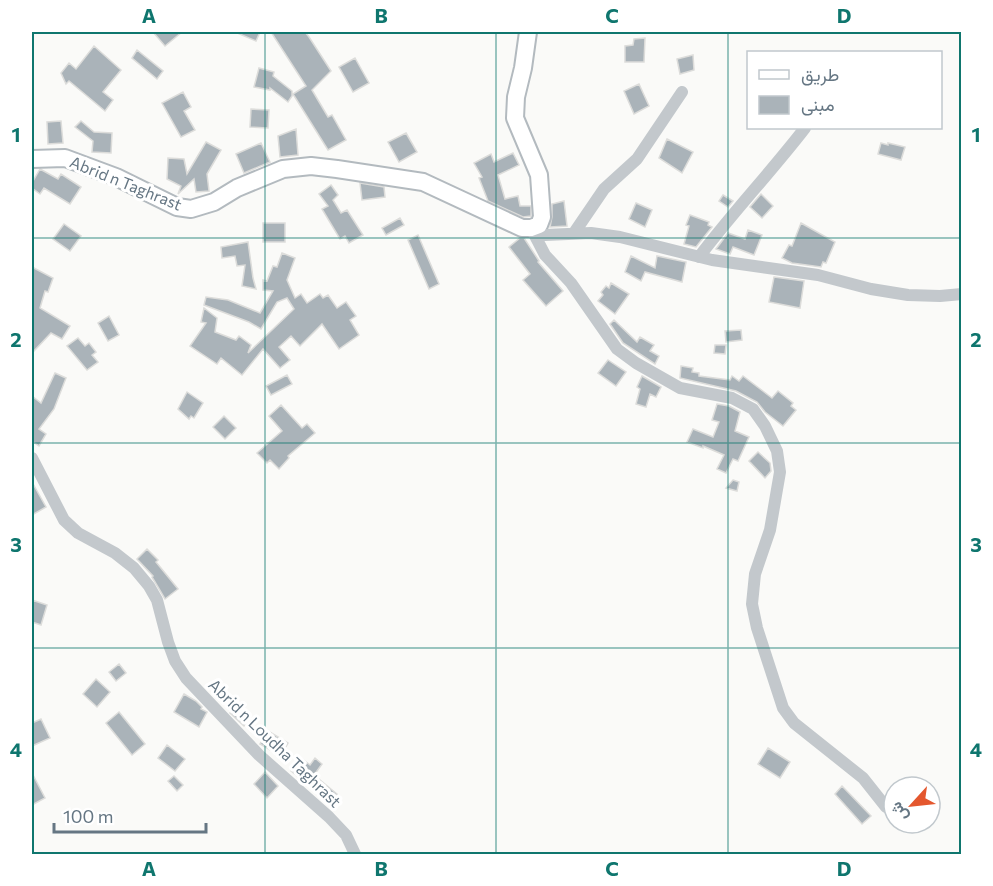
<svg xmlns="http://www.w3.org/2000/svg" width="993" height="886" font-family="Commissioner,Vazirmatn,sans-serif">
<style>
.building{fill:#aab3b9;stroke:#dcdcda;stroke-width:1.5}
.lines{fill:none;stroke-linecap:round;stroke-linejoin:round}
.secondary-casing{stroke:#b3babf;stroke-width:20}
.street{stroke:#c3c8cc;stroke-width:12}
.secondary{stroke:#fff;stroke-width:16}
.grid{fill:none;stroke:#0f766e;stroke-width:1.5;stroke-opacity:0.55}
.labels{text-anchor:middle;stroke-width:6;stroke-linejoin:round;paint-order:stroke}
.street-label{font-size:16px;fill:#657683;stroke:#fff}
.neatline{fill:none;stroke:#0f766e;stroke-width:2}
.grid-label{font-size:20px;text-anchor:middle;font-weight:bold;fill:#0f766e}
</style>
<rect width="100%" height="100%" fill="#fafaf8"/>
<path class="building" d="M153,32H182L165,46Z
M235,32H260L256,41Z
M271,32H305L309,37L331,71L312,90L328,117L332,115L346,140L328,150L293,94L306,86Z
M645,38L644,62H625V46L633,45L634,39Z
M94,46L121,70L103,92L113,100L105,111L69,81L66,84L61,73L69,63L76,69Z
M137,50L163,71L157,79L132,58Z
M693,55L694,70L680,74L677,59Z
M355,58L369,83L353,92L339,67Z
M259,68L274,72L273,76L292,91V96L288,102L270,88V90L254,87Z
M639,84L649,106L634,114L624,91Z
M183,92L191,107L184,111L195,130L181,137L162,103Z
M251,109L269,110L268,128L250,127Z
M61,121L63,143L48,144L47,122Z
M81,121L94,132L112,133L111,153L92,152L93,141L75,127Z
M296,129L298,155L280,157L278,136Z
M406,133L417,152L399,162L388,142Z
M667,139L693,152L682,173L659,158Z
M206,142L221,150L207,174L209,191L196,192L194,179L178,194L181,186L167,179L168,158L184,159L187,174Z
M261,143L270,162L244,173L236,154Z
M881,143L888,145V143L905,147L901,160L878,154Z
M513,153L519,165L498,175L505,199L518,196L520,206H531V216L523,217L488,201L479,178L482,177L474,163L491,154L494,162Z
M40,169L58,179L61,174L81,187L70,204L44,188L40,194L32,188V183Z
M360,183L384,187L385,197L362,200Z
M331,185L338,195L333,200L341,213L347,210L363,235L349,243L345,236L340,239L322,209L328,206L319,194Z
M761,194L773,206L762,218L750,207Z
M723,195L733,201L728,207L719,201Z
M564,201L567,226L550,227L552,217V204Z
M636,203L652,210L645,227L629,219Z
M690,215L709,222L708,225L712,227L696,247L684,244L689,226L686,225Z
M400,218L404,225L386,235L382,228Z
M263,223H285V242H263Z
M801,223L835,242L826,263L823,262L821,267L792,263L782,258L789,245L792,246Z
M64,224L81,236L70,251L53,239Z
M748,230L762,235L754,255L733,247L730,254L716,249L728,233L745,239Z
M418,235L439,284L429,289L408,240Z
M520,238H524L539,261L538,262L563,291L546,306L523,280L530,274L509,247Z
M248,242L253,278L256,289L242,286L245,265L237,266L235,256L222,258L221,247Z
M282,253L295,258L287,280L295,298L301,294L307,303L320,294L323,298L328,295L337,308L346,302L356,316L350,320L359,335L339,349L322,324L300,346L291,336L279,347L290,360L280,368L263,349L242,375L221,358L217,364L190,346L206,323L201,322L204,308L217,318L215,332L236,340L239,336L251,345L248,353L294,309L287,298L277,302L261,329L249,322L204,305L206,297L228,300L260,313L273,291L263,290V280L267,281L273,266L277,267Z
M631,256L655,268L657,256L686,262L682,282L645,272L641,281L625,272Z
M32,267L53,278L48,292L45,291L40,308L70,326L62,339L51,333L32,353Z
M774,277L804,281L800,308L769,302Z
M611,283L629,294L615,314L598,301L603,295L601,292L606,286L609,288Z
M109,316L119,335L108,341L98,323Z
M614,320L637,342L640,337L654,345L650,351L659,356L655,364L623,343L610,324Z
M741,330L742,340L726,342L725,331Z
M78,338L85,346L89,343L96,352L92,355L98,362L87,370L67,346Z
M715,345H726L725,354L714,353Z
M608,360L626,372L616,386L598,373Z
M681,366L693,368L692,372L699,373V376L730,380L732,376L739,381L743,376L772,398L778,391L793,403L791,406L796,410L783,426L765,412L757,402L736,391L680,378Z
M55,373L66,378L54,409L39,429L46,434L39,446L32,441V396L41,403Z
M287,375L292,384L271,395L266,386Z
M642,376L661,387L656,397L650,394L646,407L636,404L640,389L637,387Z
M187,392L203,403L194,418L191,416L189,419L178,409Z
M717,404L729,406L740,412L735,431L749,437L738,461L733,459L726,473L717,469L724,455L703,446V448L687,442L693,429L713,437L719,422L712,420Z
M281,405L302,428L307,424L315,433L288,456L289,458L279,469L270,460L267,463L257,453L282,431L269,416Z
M224,416L236,428L225,439L213,427Z
M758,452L770,463L771,471L765,478L749,461Z
M733,480L739,482L737,491L726,488Z
M32,482L46,507L32,515Z
M147,549L158,560L156,562L178,589L165,599L152,577L153,576L137,559Z
M32,600L47,605L41,625L32,622Z
M119,664L126,673L116,681L109,672Z
M96,679L110,692L97,707L83,694Z
M184,694L196,701L202,707L201,709L207,712L199,727L174,712Z
M236,707L250,720L244,726L230,713Z
M119,712L145,744L132,755L106,723Z
M41,719L50,738L32,746V723Z
M268,731L288,743L281,756L260,744Z
M167,745L185,759L175,771L158,758Z
M768,748L790,762L780,778L758,764Z
M301,758L310,765L315,758L322,764L314,775L337,794L330,803L291,771Z
M265,772L278,786L267,798L254,784Z
M32,773L45,798L32,805Z
M174,776L183,785L177,791L168,781Z
M842,786L871,816L862,824L835,794Z"/>
<g class="lines">
<g class="secondary-casing">
<path id="secondary" d="M32,159L65,158L116,177L177,207L191,209L214,202L237,188L283,169L311,166L337,169L423,182L522,228H531L539,225L542,217L539,175L515,118L516,97L523,68L528,32"/>
</g>
<path class="street" d="M531,228L545,255L571,283L617,349L636,363L680,388L732,398L753,409L765,426L777,451L780,472L770,530L755,574L752,604L757,628L783,708L794,723L863,778L886,807
M531,228L545,235L591,233L620,237L712,260L818,275L871,289L908,295L940,296L962,294
M574,233L604,189L637,159L682,92
M699,257C733,212 771,172 805,128
M32,458L64,520L78,533L115,553L134,568L149,586L157,600L168,642L175,661L186,678L259,755L329,817L346,835L355,854"/>
<use href="#secondary" class="secondary"/>
</g>
<path class="grid" d="M265,32V854M496,32V854M728,32V854M32,238H962M32,443H962M32,648H962"/>
<g class="labels">
<g class="street-label">
<text transform="translate(126 183) rotate(22)" y="6">Abrid n Taghrast</text>
<text transform="translate(275 743) rotate(44)" y="6">Abrid n Loudha Taghrast</text>
</g>
</g>
<rect width="993" height="886" fill="none" stroke="#ffffff" stroke-width="66"/>
<rect x="747" y="51" width="195" height="78" fill="#ffffff" stroke="#c1c8cd" stroke-width="1.5"/>
<rect x="759" y="70" width="30" height="9" fill="#ffffff" stroke="#c1c8cd" stroke-width="1.5"/>
<text x="801" y="81" font-size="18" fill="#657683">طريق</text>
<rect x="759" y="96" width="30" height="18" fill="#aab3b9" stroke="#c1c8cd" stroke-width="1.5"/>
<text x="801" y="111" font-size="18" fill="#657683">مبنى</text>
<g transform="translate(912 805) rotate(243)"><circle r="28" fill="#ffffff" stroke="#c1c8cd" stroke-width="1.5"/>
<path d="M0-4.5L10 22L0 15L-10 22Z" fill="#e4572e"/>
<text y="-9" font-size="16" font-weight="bold" text-anchor="middle" fill="#657683">ش</text>
</g>
<path d="M54 823v9h152v-9" fill="none" stroke="#657683" stroke-width="3"/>
<text x="63" y="823" font-size="18" fill="#657683" stroke="#ffffff" stroke-width="4.5" paint-order="stroke">100 m</text>
<rect x="33" y="33" width="927" height="820" class="neatline"/>
<g class="grid-label">
<text x="149" y="23">A</text>
<text x="381" y="23">B</text>
<text x="612" y="23">C</text>
<text x="844" y="23">D</text>
<text x="16" y="142">1</text>
<text x="976" y="142">1</text>
<text x="16" y="347">2</text>
<text x="976" y="347">2</text>
<text x="16" y="552">3</text>
<text x="976" y="552">3</text>
<text x="16" y="757">4</text>
<text x="976" y="757">4</text>
<text x="149" y="876">A</text>
<text x="381" y="876">B</text>
<text x="612" y="876">C</text>
<text x="844" y="876">D</text>
</g>
</svg>
